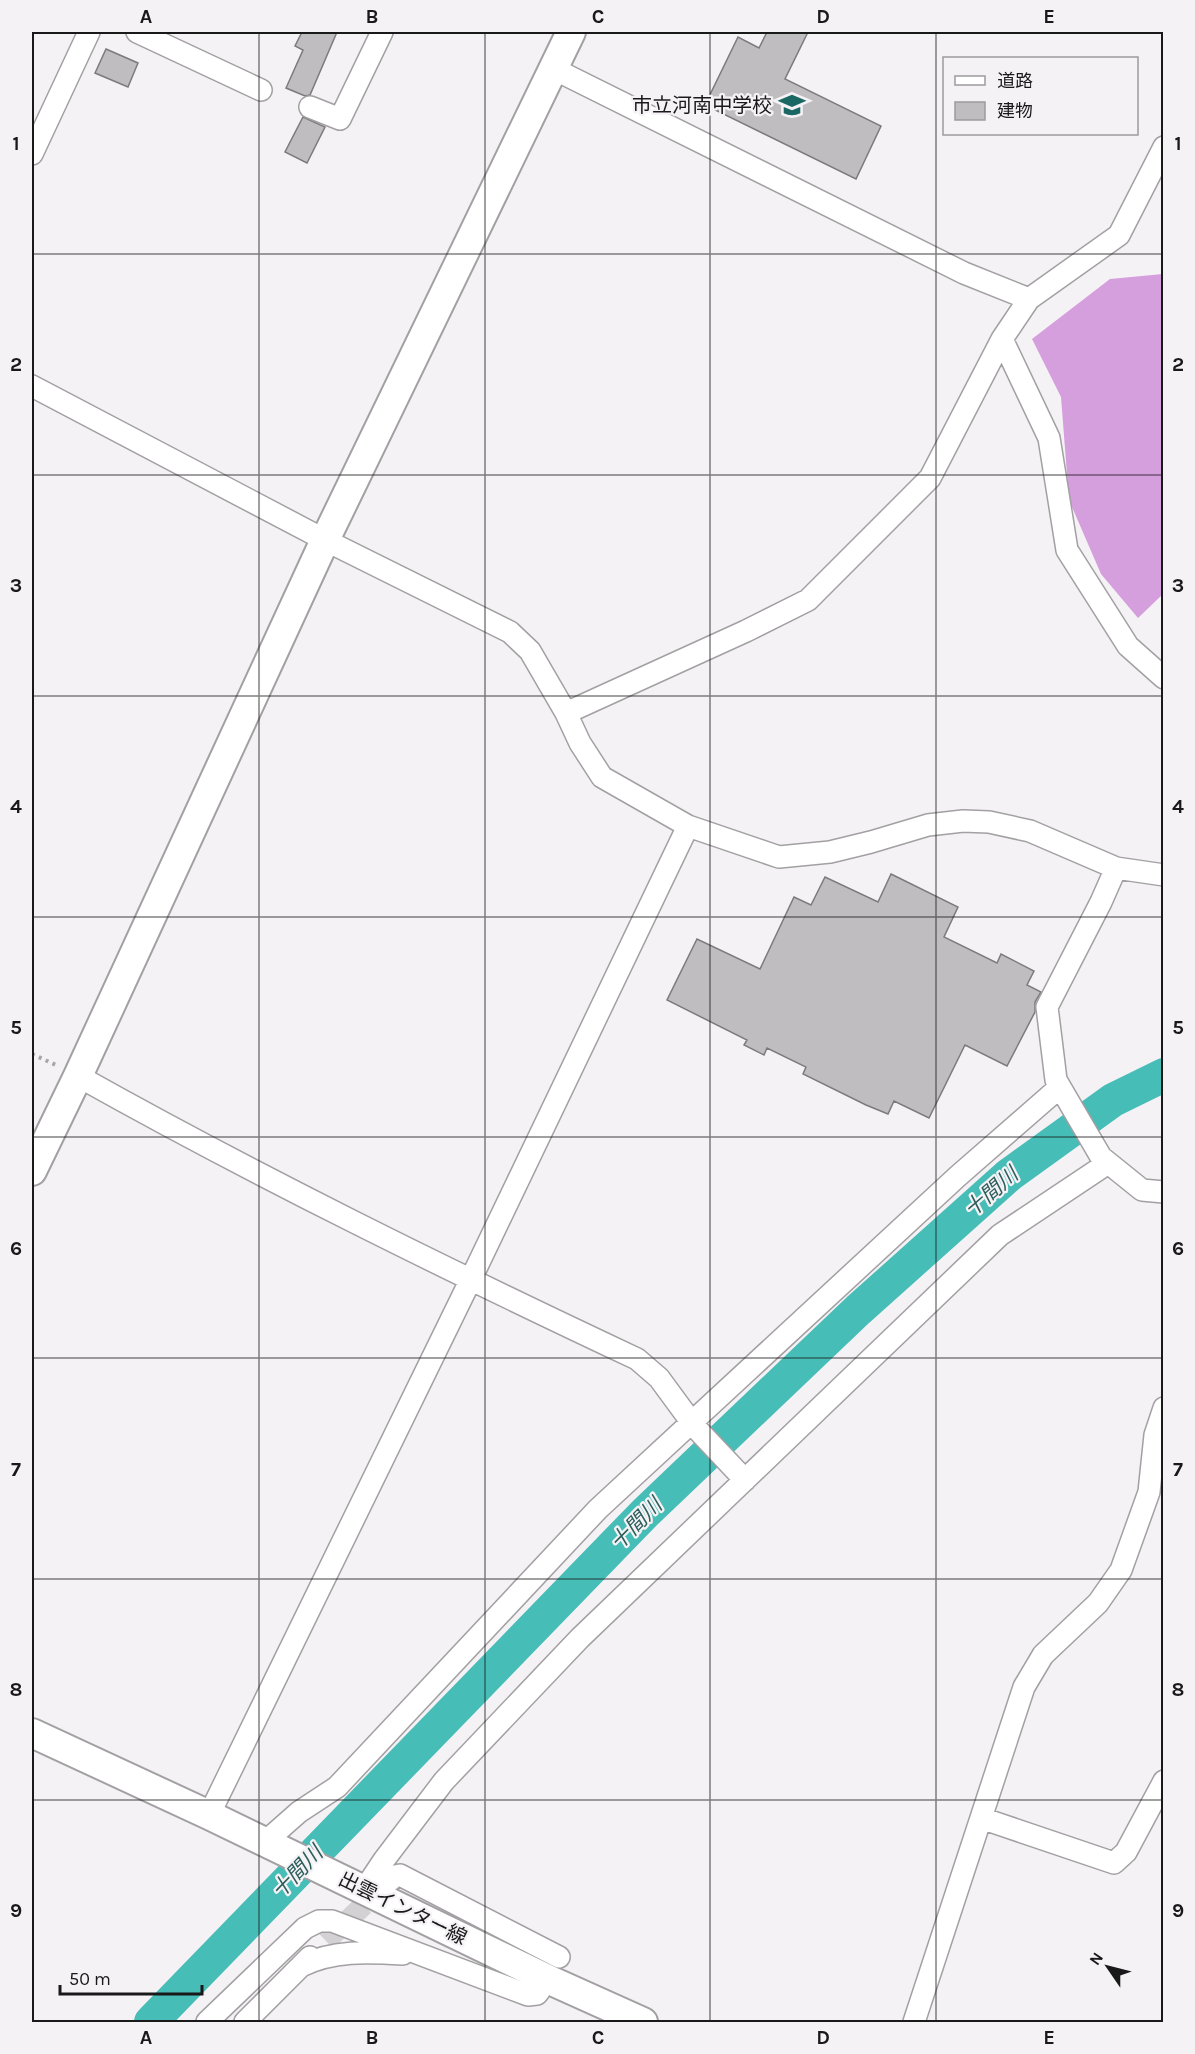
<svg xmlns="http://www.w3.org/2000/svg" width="1195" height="2054" font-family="Karla,'Noto Sans JP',sans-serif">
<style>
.forest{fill:#d59edd}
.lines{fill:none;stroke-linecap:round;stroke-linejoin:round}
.river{stroke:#46bdb7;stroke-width:34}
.building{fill:#c0bdc1;stroke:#7d7a7d;stroke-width:1.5}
.street-tunnel{stroke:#d4d1d4;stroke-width:21;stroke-dasharray:21 10;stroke-linecap:butt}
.street-casing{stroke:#a3a0a3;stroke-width:24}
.secondary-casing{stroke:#a3a0a3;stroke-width:32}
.path{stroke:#a8a6a8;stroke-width:4;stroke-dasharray:3 4.5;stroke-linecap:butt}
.street{stroke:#fff;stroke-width:21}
.secondary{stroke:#fff;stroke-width:28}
.grid{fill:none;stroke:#1a191a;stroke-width:1.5;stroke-opacity:0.55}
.labels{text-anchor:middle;stroke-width:4.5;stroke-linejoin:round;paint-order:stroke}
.poi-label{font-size:20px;fill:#1a191a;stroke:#f5f2f5;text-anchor:end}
.street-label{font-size:20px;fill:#1a191a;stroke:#f5f2f5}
.water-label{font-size:21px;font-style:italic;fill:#2c5e5b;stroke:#f5f2f5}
.neatline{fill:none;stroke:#1a191a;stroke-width:2}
.grid-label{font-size:20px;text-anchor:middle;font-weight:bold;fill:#1a191a}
</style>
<rect width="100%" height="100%" fill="#f5f2f5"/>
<path class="forest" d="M1163,274V594L1138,618L1101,574L1069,500L1061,397L1032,339L1110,279Z"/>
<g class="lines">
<path class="river" d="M151,2022L645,1513L858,1310L1009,1175L1113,1100L1164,1075"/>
</g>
<path class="building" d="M302,32H337L310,95L305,96L286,88L303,50L295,46Z
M767,32H808L785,79L881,126L856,179L705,105L738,37L759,48Z
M106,49L138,63L128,87L95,73Z
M303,117L325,127L307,163L285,152Z
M891,874L958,907L944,937L997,963L1001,954L1034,971L1027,985L1041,992L1035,1002V1012L1007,1066L965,1045L929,1118L894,1101L888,1114L866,1105L803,1074L806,1067L767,1048L764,1055L744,1045L747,1040L667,1000L697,939L760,969L794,897L811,905L825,877L878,902Z"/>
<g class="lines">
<path class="street-tunnel" d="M326,1941L383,1887"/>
<g class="street-casing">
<path id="street" d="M137,32L261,90
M554,69L964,273L1029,299
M310,107L340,119L382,32
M32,154L89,32
M1002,339L1049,438L1067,550L1128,646L1164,678
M32,386L325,540L510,632L530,651L566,713L580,743L602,777L688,826L779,857L830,852L871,842L928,825L963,821L989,822L1030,831L1116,868L1164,875
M566,713L746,631L808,600L930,478L1002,339L1029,299L1119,235L1164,147
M1116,868L1101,902L1047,1007L1056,1080L1101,1157L1142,1190L1164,1192
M78,1076C260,1178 448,1270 637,1359L659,1378L695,1427L745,1480
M209,1815L470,1281L688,826
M981,1818L1114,1863L1126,1852L1164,1781
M265,1842L299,1812L337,1787L598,1509L958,1176L1060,1087
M388,1882L395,1876L400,1875L559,1957
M364,1890L384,1860L444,1781L580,1638L1000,1235L1108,1163
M301,1966C333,1950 368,1952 403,1954
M207,2022L305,1928L319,1921H332L528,1995L537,1994L540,1990
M245,2022L310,1957
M914,2022L1024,1687L1043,1655L1098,1603L1121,1570L1149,1492L1155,1435L1164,1408"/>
</g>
<g class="secondary-casing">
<path id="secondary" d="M32,1171L78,1076L325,540L571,32
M32,1733L209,1815L554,1982L643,2022"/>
</g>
<path class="path" d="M32,1054L58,1066"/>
<use href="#street" class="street"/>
<use href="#secondary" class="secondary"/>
</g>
<path class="grid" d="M259,32V2022M485,32V2022M710,32V2022M936,32V2022M32,254H1164M32,475H1164M32,696H1164M32,917H1164M32,1137H1164M32,1358H1164M32,1579H1164M32,1800H1164"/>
<defs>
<g id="school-bare" transform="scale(2.07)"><path d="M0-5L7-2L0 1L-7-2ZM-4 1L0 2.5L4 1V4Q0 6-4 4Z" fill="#1b6764" stroke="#f5f2f5" stroke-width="2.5" paint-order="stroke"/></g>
</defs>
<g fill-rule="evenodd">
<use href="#school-bare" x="792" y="105"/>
</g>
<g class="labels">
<g class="poi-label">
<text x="772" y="112">市立河南中学校</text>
</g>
<g class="street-label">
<text transform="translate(403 1908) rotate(26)" y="7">出雲インター線</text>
</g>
<g class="water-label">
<text transform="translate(991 1192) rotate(-41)" y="7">十間川</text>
<text transform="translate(636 1524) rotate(-45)" y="7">十間川</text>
<text transform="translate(297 1872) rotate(-46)" y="7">十間川</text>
</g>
</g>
<rect width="1195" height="2054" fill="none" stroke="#f5f2f5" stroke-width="66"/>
<rect x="943" y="57" width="195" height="78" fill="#f5f2f5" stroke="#9d9b9d" stroke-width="1.5"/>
<rect x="955" y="76" width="30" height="9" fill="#ffffff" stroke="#9d9b9d" stroke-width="1.5"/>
<text x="997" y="87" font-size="18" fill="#1a191a">道路</text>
<rect x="955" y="102" width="30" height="18" fill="#c0bdc1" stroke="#9d9b9d" stroke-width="1.5"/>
<text x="997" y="117" font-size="18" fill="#1a191a">建物</text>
<g transform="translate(1108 1967) rotate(305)" stroke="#f5f2f5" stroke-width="4.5" paint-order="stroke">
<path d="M0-4.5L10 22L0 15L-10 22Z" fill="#1a191a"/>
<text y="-9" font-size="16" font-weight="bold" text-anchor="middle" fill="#1a191a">N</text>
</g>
<path d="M60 1985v9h142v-9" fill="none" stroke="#1a191a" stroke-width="3"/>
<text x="69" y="1985" font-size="18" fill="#1a191a" stroke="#f5f2f5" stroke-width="4.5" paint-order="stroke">50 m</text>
<rect x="33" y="33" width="1129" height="1988" class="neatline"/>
<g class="grid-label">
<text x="146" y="23">A</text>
<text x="372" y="23">B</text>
<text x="598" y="23">C</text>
<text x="823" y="23">D</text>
<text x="1049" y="23">E</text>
<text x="16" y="150">1</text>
<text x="1178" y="150">1</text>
<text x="16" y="371">2</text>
<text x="1178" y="371">2</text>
<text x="16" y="592">3</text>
<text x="1178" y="592">3</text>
<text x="16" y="813">4</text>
<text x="1178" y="813">4</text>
<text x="16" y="1034">5</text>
<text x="1178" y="1034">5</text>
<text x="16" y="1255">6</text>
<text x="1178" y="1255">6</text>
<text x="16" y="1476">7</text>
<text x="1178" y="1476">7</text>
<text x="16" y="1696">8</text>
<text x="1178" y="1696">8</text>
<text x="16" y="1917">9</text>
<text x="1178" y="1917">9</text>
<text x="146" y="2044">A</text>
<text x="372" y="2044">B</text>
<text x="598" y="2044">C</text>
<text x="823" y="2044">D</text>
<text x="1049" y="2044">E</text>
</g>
</svg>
